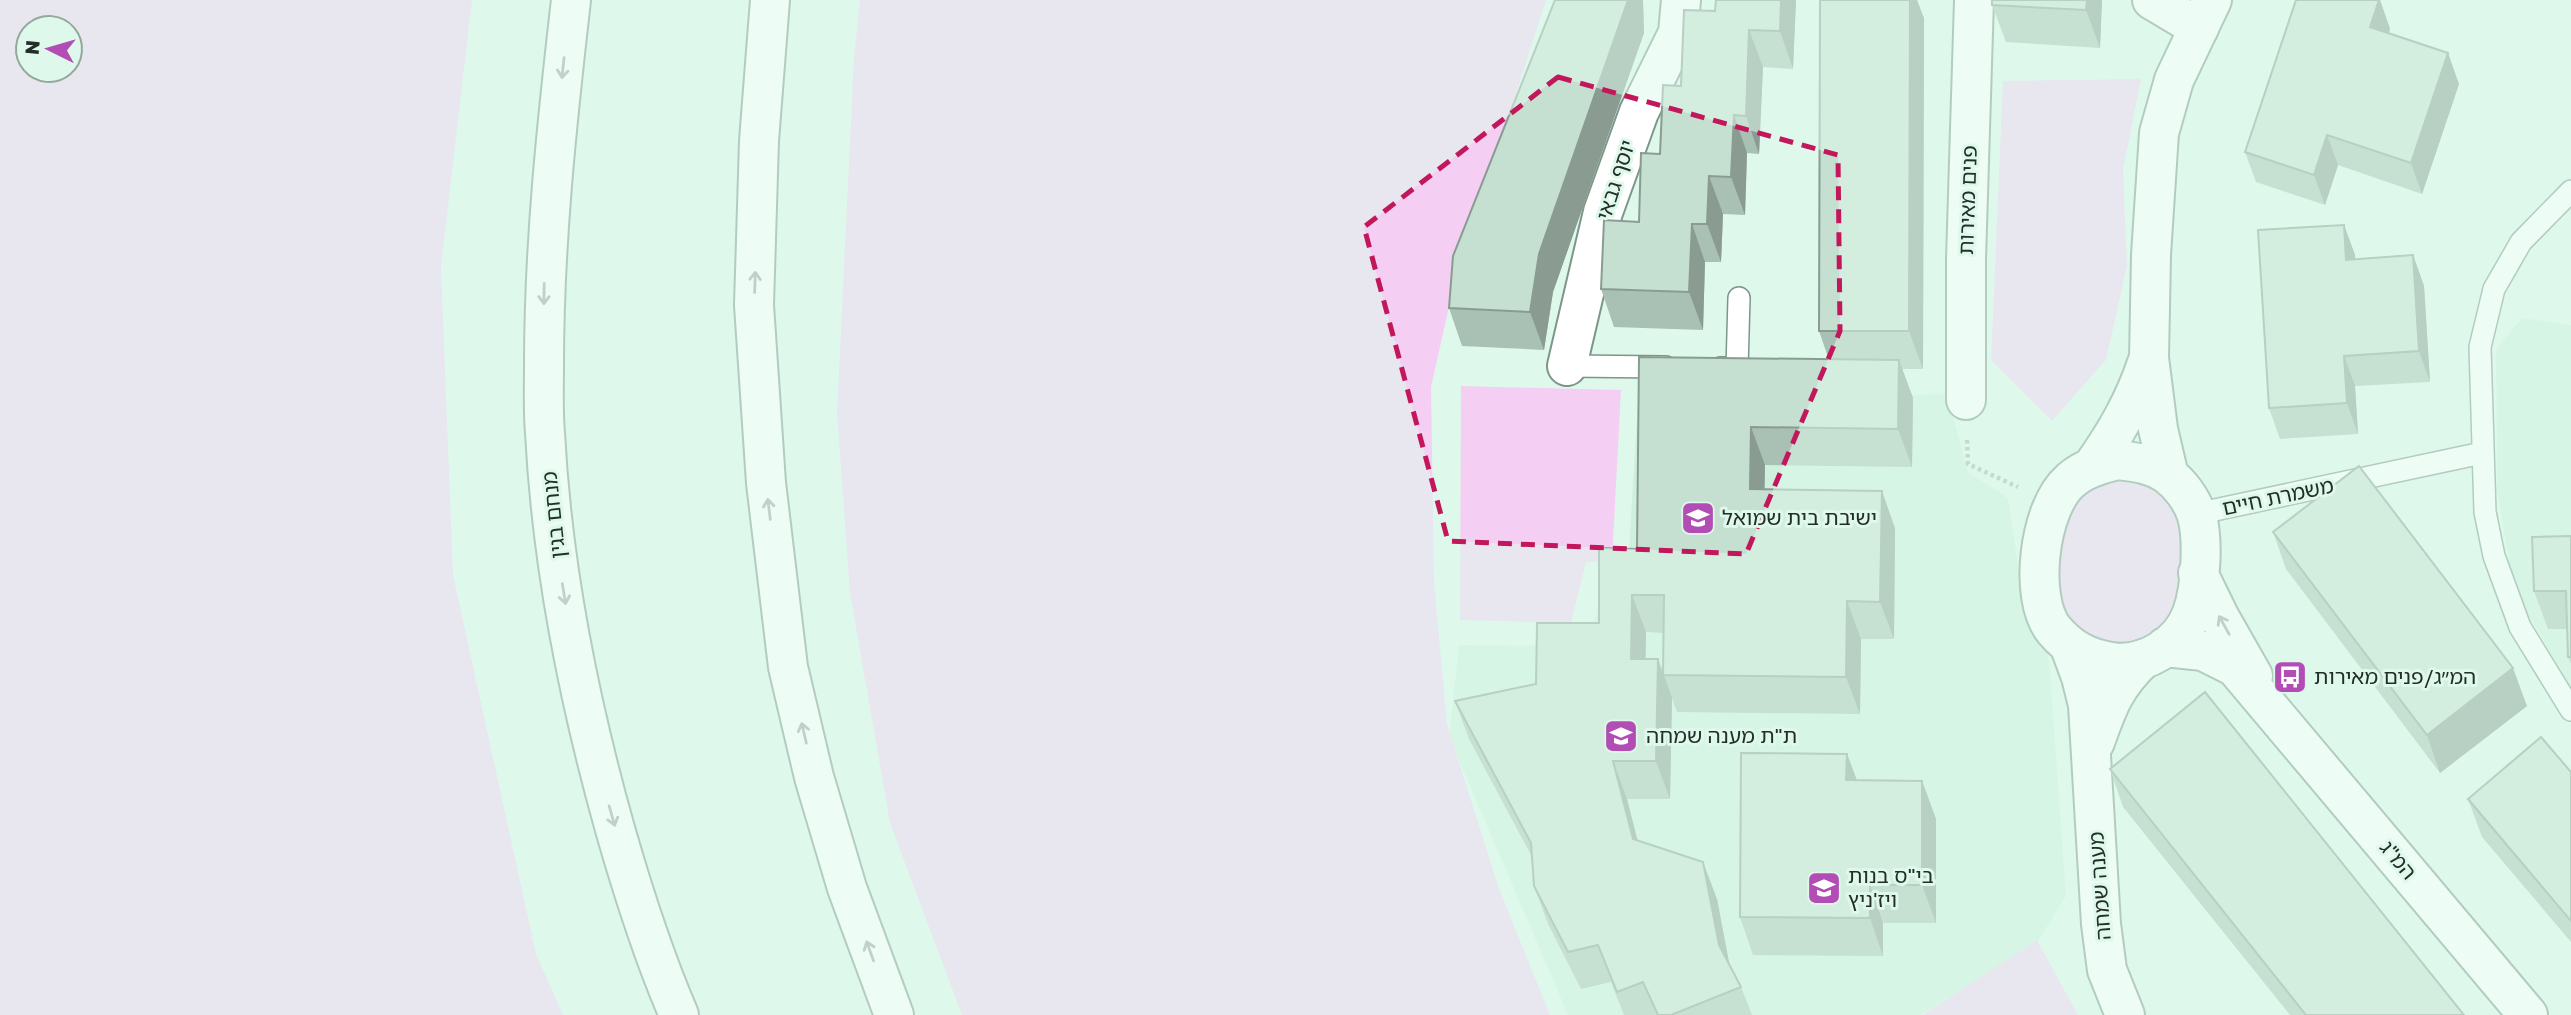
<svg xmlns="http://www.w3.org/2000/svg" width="2571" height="1015" font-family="'Golos Text','Noto Sans Hebrew',sans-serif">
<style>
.built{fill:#cef0dd}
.green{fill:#f4cff3;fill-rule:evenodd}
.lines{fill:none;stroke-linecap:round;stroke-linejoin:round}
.service-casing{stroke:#7d9689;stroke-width:24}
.minor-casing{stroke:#7d9689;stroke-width:42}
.tertiary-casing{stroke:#7d9689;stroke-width:42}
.motorway-casing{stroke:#7d9689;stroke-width:42}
.path{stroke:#a1b6ab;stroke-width:4.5;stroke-dasharray:3.5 3.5;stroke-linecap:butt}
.service{stroke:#fff;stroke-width:21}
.minor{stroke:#fff;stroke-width:38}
.tertiary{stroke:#fff;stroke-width:38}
.motorway{stroke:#fff;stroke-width:38}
.wall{fill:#a9c0b4;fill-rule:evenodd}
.shaded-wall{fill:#8a9c92}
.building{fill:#c5dfd1;stroke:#8a9c92;stroke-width:2}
.oneway{stroke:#9ca19f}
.marked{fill:none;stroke:#c2185b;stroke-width:5;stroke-dasharray:14 9;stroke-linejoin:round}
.labels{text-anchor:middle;stroke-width:6;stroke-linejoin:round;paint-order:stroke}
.street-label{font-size:21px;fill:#242e29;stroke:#def9eb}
.poi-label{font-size:21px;fill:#242e29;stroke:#def9eb;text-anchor:start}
</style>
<rect width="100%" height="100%" fill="#def9eb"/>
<path class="built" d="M2522,318L2571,325V687L2514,591L2497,490L2496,349Z
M1947,394L1968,472L2008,498L2023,599L2049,657L2066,896L2035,946L1920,1015H1568L1449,737L1459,645L1589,646L1606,574L1628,567L1638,400Z"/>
<path class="green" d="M0,0H472L441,267L453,575L536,954L563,1015H0ZM28,28H70V70H28Z
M860,0H1546L1488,181L1463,245L1431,387L1434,582L1447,724L1498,886L1550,1015H962L890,823L850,593L837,413L854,58Z
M2141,79L2123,170L2127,266L2106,360L2052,421L1991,360L2003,81Z
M1461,386L1621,390L1612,561L1586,562L1571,623L1460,620Z
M2118,480C2173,487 2186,515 2182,567C2181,580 2181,597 2176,610C2171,621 2156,633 2148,643L2099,648L2065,621C2063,607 2057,592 2056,578C2056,569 2058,559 2059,550C2063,510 2078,489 2118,480Z
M2037,940L2078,1015H1923Z"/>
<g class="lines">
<g class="service-casing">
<path id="service" d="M2571,191L2521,242L2494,289L2480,347L2485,512L2494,556L2520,627L2571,710
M1567,366L1666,367
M1720,368H1737L1739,298
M2196,514L2482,453"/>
</g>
<g class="minor-casing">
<path id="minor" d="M2152,0L2199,28
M1567,366L1603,212L1639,112L1678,33L1681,0
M1966,400V259L1974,0
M2070,647L2081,677L2088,705L2101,924L2107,970L2125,1015
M2095,742C2107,708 2115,685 2143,659"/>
</g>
<g class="tertiary-casing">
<path id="tertiary" d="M2118,460C2136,462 2152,464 2168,475C2180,484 2191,499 2196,513C2204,537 2201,588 2192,613C2181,644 2145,667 2112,662C2088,659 2070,649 2054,630C2028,598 2039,508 2070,481C2083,469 2100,464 2118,460Z
M2092,467C2116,433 2134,402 2147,363
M2169,476L2158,429L2149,358L2151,255L2159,133L2174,80L2212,0
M2198,573L2220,618L2253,676
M2165,647L2203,651L2235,667L2528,1015"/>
</g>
<g class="motorway-casing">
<path id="motorway" d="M571,0C557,122 544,242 544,365C544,387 543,411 545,433C552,567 579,701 615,829C633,892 653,955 679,1015
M770,0L759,141L754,305L766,483L788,667L814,777L847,888L894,1015"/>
</g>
<path class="path" d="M1967,440L1968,464L2018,487"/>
<use href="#service" class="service"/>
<use href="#minor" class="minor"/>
<use href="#tertiary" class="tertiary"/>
<use href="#motorway" class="motorway"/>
</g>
<path class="wall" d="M1555,0H1643L1644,33L1553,292L1544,350L1462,346L1449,308Z
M1716,0H1796L1793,69L1763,67L1759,154L1747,153L1745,215L1723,214L1721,262H1705L1703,330L1614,327L1601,289L1639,222L1681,86L1715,11Z
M2102,0L2100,48L2006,42L1992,5Z
M2296,0H2380L2390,29L2389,33L2459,84L2422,194L2338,165L2325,205L2256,182L2245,152Z
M1924,18L1923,369H1902L1913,398L1912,467L1765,465L1764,489L1895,528L1894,639H1861L1860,714L1677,712L1672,698L1670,799H1627L1637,841L1717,899L1729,964L1741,987L1752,1015H1624L1611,982L1581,989L1548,924L1534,886L1532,857L1469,739L1455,701L1536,684L1599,623L1637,549L1639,357L1829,360L1819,331ZM1646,632L1664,633L1663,673L1658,659H1645Z
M2344,225L2355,255V259L2413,255L2424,286L2430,382L2355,386L2358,434L2280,439L2269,408Z
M2273,532L2527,706L2440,773L2286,569Z
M2571,536V664L2568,657L2567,629H2548L2534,591Z
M1847,754L1857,781H1922L1936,819V923H1883V956L1753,955L1740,917Z
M2110,769L2464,1015H2290L2123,807Z
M2571,772V942L2482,837L2468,799Z"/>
<path class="shaded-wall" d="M1628,0H1643L1644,33L1553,292L1544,350L1530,312L1539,254Z
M1781,0H1796L1793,69L1780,31Z
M1910,0H1917L1924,18L1923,369L1909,331Z
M2087,0H2102L2100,48L2086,10Z
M2379,0H2380L2390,29L2381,57L2370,27Z
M1749,30L1763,67L1759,154L1746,116Z
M2448,53L2459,84L2422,194L2411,163Z
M1734,115L1747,153L1745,215L1731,177Z
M2327,135L2338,165L2325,205L2314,175Z
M1709,176L1723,214L1721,262L1707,224Z
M1692,224L1705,262L1703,330L1689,292Z
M2344,225L2355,255L2357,290L2346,260Z
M2413,255L2424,286L2430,382L2419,351Z
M2344,356L2355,386L2358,434L2347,403Z
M1899,360L1913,398L1912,467L1898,429Z
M1751,427L1765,465L1764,527L1750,489Z
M1882,491L1895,528L1894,639L1880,602Z
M1632,595L1646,632L1645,697L1631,659Z
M1847,601L1861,639L1860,714L1846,677Z
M1658,659L1672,698L1670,799L1656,761Z
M2513,668L2527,706L2440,773L2427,735Z
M1847,754L1861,791L1846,780Z
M1613,761L1627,799L1647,877L1633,839Z
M1922,781L1936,819V923L1922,885Z
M1703,862L1717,899L1733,983L1719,945Z
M1870,885L1883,923V956L1870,918Z"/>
<path class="building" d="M1555,0H1628L1539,254L1530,312L1449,308L1453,256Z
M1716,0H1781L1780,31L1749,30L1746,116L1734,115L1731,177L1709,176L1707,224H1692L1689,292L1601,289L1604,220L1639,222L1641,153L1660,154L1663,85L1681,86L1684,10L1715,11Z
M1820,0H1910L1909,331H1819Z
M1992,0H2087L2086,10L1992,5Z
M2296,0H2379L2370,27L2448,53L2411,163L2327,135L2314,175L2245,152Z
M2344,225L2346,260L2413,255L2419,351L2344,356L2347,403L2269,408L2258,230Z
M1639,357L1899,360L1898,429L1751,427L1750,489L1882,491L1880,602L1847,601L1846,677L1663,675L1664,595H1632L1631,659H1658L1656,761H1613L1633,839L1703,862L1719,945L1741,987L1671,1015H1658L1643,982L1617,992L1598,945L1568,952L1534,886L1531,843L1455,701L1536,684L1537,623H1599V548L1637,549Z
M2359,466L2513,668L2427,735L2273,532Z
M2571,536V657H2568L2566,591H2534L2532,537Z
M2205,692L2464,1015H2306L2110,769Z
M2541,737L2571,772V921L2468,799Z
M1741,753L1847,754L1846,780L1922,781V885H1870V918L1740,917Z"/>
<defs><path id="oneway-shaft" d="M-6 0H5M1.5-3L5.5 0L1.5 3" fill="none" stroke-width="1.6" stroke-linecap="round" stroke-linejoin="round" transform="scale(1.75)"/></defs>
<g class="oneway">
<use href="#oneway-shaft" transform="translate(563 68) rotate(96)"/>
<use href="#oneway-shaft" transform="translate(755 282) rotate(-88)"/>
<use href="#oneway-shaft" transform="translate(544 294) rotate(91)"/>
<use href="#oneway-shaft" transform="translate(769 509) rotate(-97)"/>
<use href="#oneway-shaft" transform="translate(564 594) rotate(81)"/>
<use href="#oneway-shaft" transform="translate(2224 625) rotate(-119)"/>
<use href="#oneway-shaft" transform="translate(804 733) rotate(-103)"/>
<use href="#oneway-shaft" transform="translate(612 816) rotate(74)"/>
<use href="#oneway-shaft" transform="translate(870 951) rotate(-110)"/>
</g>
<path d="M0 0H2571V1015H0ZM1558,77L1838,155L1840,331L1746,554L1448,541L1364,227Z" fill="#def9eb" fill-opacity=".55" fill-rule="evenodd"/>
<path class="marked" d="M1558,77L1838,155L1840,331L1746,554L1448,541L1364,227Z"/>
<defs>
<g id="school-square" transform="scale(1.75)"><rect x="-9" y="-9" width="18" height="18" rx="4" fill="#b14db4" stroke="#def9eb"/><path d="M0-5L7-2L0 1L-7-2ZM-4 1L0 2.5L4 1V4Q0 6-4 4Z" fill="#fff"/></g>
<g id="bus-square" transform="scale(1.75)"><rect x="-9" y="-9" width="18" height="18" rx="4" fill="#b14db4" stroke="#def9eb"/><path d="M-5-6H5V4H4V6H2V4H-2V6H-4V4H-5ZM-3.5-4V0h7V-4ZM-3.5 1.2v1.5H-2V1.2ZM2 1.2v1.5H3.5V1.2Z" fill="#fff"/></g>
</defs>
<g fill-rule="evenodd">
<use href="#school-square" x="1698" y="518"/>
<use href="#bus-square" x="2290" y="677"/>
<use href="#school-square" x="1621" y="736"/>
<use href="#school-square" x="1824" y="888"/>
</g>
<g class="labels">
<g class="street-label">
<text transform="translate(1616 180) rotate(-72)" y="7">יוסף גבאי</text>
<text transform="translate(1968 200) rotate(-88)" y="7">פנים מאירות</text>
<text transform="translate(2278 497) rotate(-12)" y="7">משמרת חיים</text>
<text transform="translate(554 515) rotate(-96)" y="7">מנחם בגין</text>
<text transform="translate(2398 860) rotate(50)" y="7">המ"ג</text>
<text transform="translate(2100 886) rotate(-94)" y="7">מענה שמחה</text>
</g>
<g class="poi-label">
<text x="1722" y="525">ישיבת בית שמואל</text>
<text x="2314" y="684">המ״ג/פנים מאירות</text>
<text x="1646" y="743">ת"ת מענה שמחה</text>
<text x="1848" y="883">בי"ס בנות<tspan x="1848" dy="24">ויז'ניץ</tspan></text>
</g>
</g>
<g transform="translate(49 49) rotate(275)"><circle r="33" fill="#def9eb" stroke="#94a89d" stroke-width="2"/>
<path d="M0-5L12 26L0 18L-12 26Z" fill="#b14db4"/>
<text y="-10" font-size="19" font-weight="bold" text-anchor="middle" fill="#242e29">N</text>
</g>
</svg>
